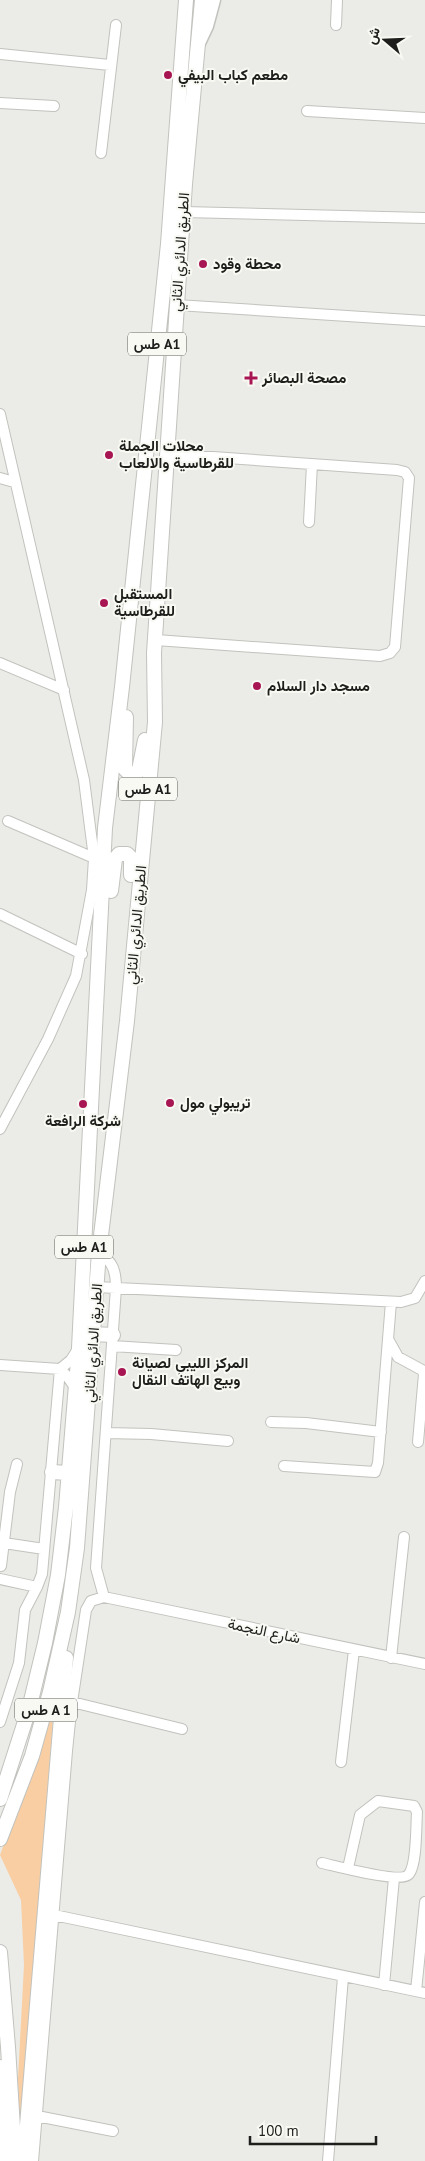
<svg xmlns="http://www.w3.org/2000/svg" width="425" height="2161" font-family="'PT Sans',Vazirmatn,sans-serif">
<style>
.green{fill:#f9cea2}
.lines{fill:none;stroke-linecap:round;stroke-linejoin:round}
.minor-casing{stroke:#c2c2be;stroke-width:12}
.major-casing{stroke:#c2c2be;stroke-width:15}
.highway-casing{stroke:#c2c2be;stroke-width:16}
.minor{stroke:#fff;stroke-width:10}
.major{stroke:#fff;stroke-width:12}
.highway{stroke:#fff;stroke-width:14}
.poi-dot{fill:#a71653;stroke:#f9f9f4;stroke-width:2}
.labels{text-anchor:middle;stroke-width:4;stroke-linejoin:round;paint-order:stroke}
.shield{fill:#f9f9f4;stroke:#60605d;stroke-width:1}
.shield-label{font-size:14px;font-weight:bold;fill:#1e1e1c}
.poi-label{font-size:15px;font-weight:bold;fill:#1e1e1c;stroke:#f9f9f4;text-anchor:start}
.street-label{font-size:15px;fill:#1e1e1c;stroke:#f9f9f4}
</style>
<rect width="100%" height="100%" fill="#ebebe7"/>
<path class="green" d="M54,1706L20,2147L18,2079L24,1965L21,1900L0,1855Z"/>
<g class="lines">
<g class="minor-casing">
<path id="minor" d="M336,25L337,0
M0,54L110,65
M0,103L54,106
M307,111L425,118
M101,153L116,25
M184,212L425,218
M177,305L425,321
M0,414L84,780L94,858L92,890L76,976L48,1039L0,1129
M0,478L14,482
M309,522L312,464
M156,640L380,656L390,653L395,647L409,478L405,472L397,470L213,457H167
M0,663L64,690
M8,821L94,858
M0,914L82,954
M99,1252C113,1262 116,1271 116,1288L96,1568L104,1597
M96,1287L401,1302L415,1298L425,1281
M388,1339L398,1357L422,1370L424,1374L418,1442
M112,1346L176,1350
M0,1365L60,1369L67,1376L76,1389
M271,1422L306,1423L381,1432
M106,1433L151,1434L228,1441
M284,1466L375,1472L378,1463L391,1302
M4,1543L44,1549
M1,1566L10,1492L17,1464
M0,1579L37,1587
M391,1658L404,1537
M72,1702L182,1729
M0,1722L19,1663L25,1610L37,1587L42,1574L60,1369L71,1360L78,1349
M341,1762L354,1650
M322,1863C336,1866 402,1884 409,1874C417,1864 416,1826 417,1812L414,1806L378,1801L360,1815L348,1868
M54,1915L425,1993
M384,1985L394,1878
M416,1991L425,1902
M37,2116L113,2131
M33,2161L67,1751L72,1702L86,1610L91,1601L104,1597L425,1664
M328,2161L343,1977"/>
</g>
<g class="major-casing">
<path id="major" d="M199,43L207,26L214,0"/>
</g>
<g class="highway-casing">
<path id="highway" d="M126,717L125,769L130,774H135L139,770L145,740
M111,891L115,859L119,854H127L131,858V875
M93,1334L113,1335
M52,1472L68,1473
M0,1799L29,1709L45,1643L58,1575L66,1507L79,1348L105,828L122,687L168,244L186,0
M0,1839L32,1756L50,1692L68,1612L77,1548L99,1252L127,1021L155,722L154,653L177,305L185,184L202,0
M0,1952L8,2047L15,2161
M0,2067L3,2161
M24,2161L66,1658"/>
</g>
<use href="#minor" class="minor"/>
<use href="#major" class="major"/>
<use href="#highway" class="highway"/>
</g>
<g class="poi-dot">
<circle cx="168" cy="75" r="5"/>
<circle cx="203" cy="264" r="5"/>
<path d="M248.5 370.5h5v5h5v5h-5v5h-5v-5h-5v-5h5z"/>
<circle cx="109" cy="455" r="5"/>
<circle cx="104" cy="603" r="5"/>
<circle cx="257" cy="686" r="5"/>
<circle cx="170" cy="1103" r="5"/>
<circle cx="83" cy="1104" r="5"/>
<circle cx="122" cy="1372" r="5"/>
</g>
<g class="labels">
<g class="shield">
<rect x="128" y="332.5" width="58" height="23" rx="4"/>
<rect x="119" y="777.5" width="58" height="23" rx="4"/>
<rect x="55" y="1235.5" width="58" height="23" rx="4"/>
<rect x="15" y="1698.5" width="62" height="23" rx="4"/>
</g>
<g class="shield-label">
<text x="157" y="349">طس A1</text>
<text x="148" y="794">طس A1</text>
<text x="84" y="1252">طس A1</text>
<text x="46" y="1715">طس A 1</text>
</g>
<g class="poi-label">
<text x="178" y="80">مطعم كباب البيفي</text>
<text x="213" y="269">محطة وقود</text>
<text x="262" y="383">مصحة البصائر</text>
<text x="119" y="451">محلات الجملة<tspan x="119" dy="17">للقرطاسية والالعاب</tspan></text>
<text x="114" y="599">المستقبل<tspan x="114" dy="17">للقرطاسية</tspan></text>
<text x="267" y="691">مسجد دار السلام</text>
<text x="180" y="1108">تريبولي مول</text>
<text x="83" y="1126" text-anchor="middle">شركة الرافعة</text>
<text x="132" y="1368">المركز الليبي لصيانة<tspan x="132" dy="17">وبيع الهاتف النقال</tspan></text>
</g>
<g class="street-label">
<text transform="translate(180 252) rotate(-86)" y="5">الطريق الدائري الثاني</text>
<text transform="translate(136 925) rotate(-85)" y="5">الطريق الدائري الثاني</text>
<text transform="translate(93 1343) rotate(-86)" y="5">الطريق الدائري الثاني</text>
<text transform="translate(264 1631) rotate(12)" y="5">شارع النجمة</text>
</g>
</g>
<g transform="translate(385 40) rotate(289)" stroke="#f9f9f4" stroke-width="4" paint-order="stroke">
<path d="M0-4L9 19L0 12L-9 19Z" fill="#1e1e1c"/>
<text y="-8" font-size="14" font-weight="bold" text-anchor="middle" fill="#1e1e1c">ش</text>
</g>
<path d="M250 2136v8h126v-8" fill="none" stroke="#1e1e1c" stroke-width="2.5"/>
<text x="258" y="2136" font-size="15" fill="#1e1e1c" stroke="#f9f9f4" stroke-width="4" paint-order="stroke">100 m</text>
</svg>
